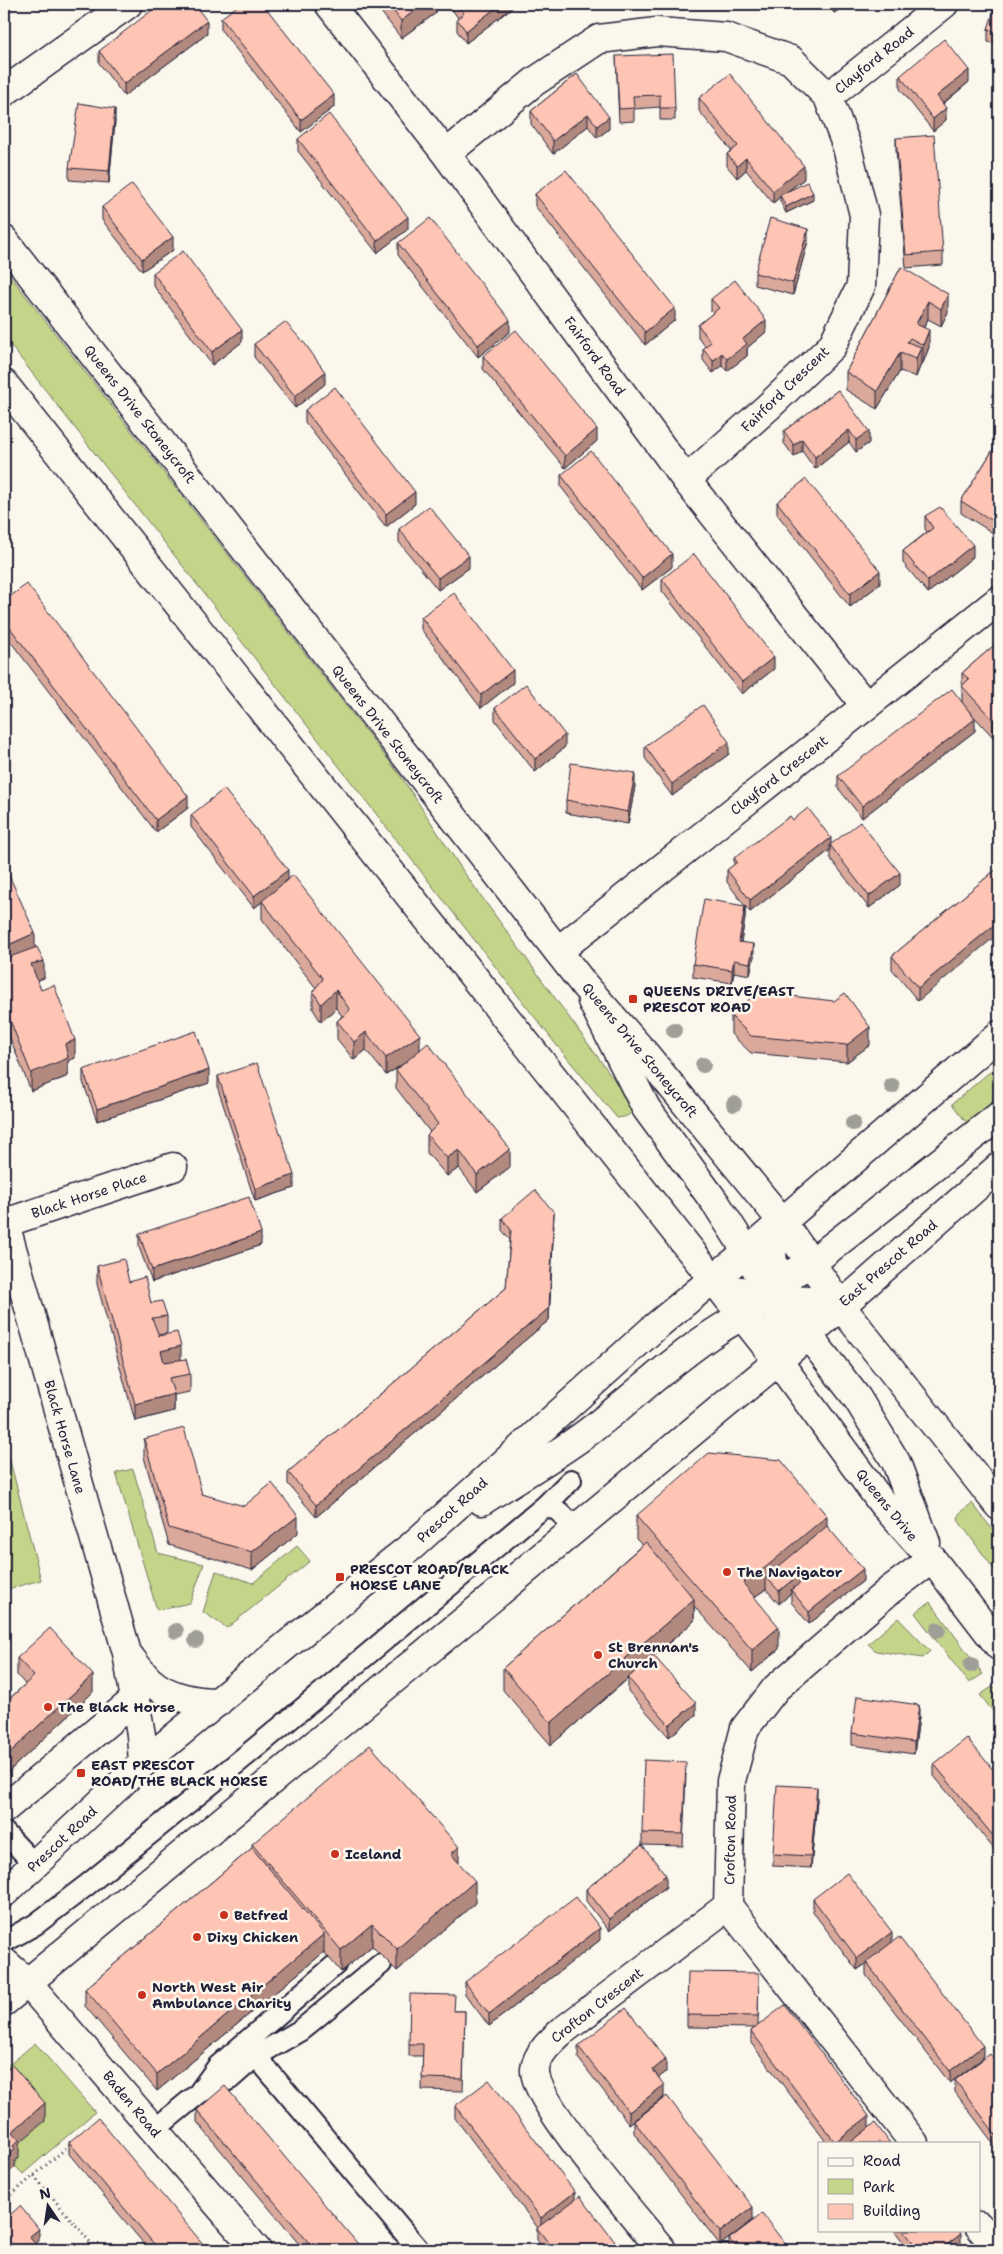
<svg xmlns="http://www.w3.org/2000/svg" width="1003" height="2254" font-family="'Shantell Sans',sans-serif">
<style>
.green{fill:#c4d489;stroke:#737b62}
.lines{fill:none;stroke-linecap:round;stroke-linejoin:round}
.lane-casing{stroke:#22223b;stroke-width:24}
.street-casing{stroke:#22223b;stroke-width:31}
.primary-casing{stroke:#22223b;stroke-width:31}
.highway-casing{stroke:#22223b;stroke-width:31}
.path{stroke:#22223b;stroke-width:3;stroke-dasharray:1 4;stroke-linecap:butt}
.lane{stroke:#fbf7ec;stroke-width:20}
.street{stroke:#fbf7ec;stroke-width:28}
.primary{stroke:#fbf7ec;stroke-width:28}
.highway{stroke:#fbf7ec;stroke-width:28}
.tree{fill:#9f9f97}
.wall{fill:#daa99b;stroke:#22223b}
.shaded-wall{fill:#b2897e;stroke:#22223b}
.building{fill:#fec4b4;stroke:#22223b}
.poi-dot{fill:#c8321e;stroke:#fbf7ec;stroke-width:2}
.labels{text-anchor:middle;stroke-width:5;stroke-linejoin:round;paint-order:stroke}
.street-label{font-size:14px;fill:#22223b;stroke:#fbf7ec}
.poi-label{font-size:14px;font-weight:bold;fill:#22223b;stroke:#fbf7ec;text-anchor:start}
</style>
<rect width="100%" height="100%" fill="#fbf7ec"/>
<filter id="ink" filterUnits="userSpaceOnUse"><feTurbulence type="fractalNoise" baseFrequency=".02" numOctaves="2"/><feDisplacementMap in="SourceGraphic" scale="10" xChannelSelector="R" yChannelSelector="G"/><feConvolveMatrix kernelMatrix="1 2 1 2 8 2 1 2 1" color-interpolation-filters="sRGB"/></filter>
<g filter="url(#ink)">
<path class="green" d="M4,268L400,775L463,871L634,1107C631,1116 626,1117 617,1118L558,1047L4,337Z
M999,1064V1103L970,1127L952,1104Z
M9,1457L41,1580L4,1590V1458Z
M133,1469L158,1553L204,1564L190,1603L157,1610L116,1473Z
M972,1503L999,1538V1576L958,1520L959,1514Z
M297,1546L310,1561L227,1628L203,1612L216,1571L253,1583Z
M930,1602L983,1674L969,1683L915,1613Z
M898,1618L930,1651L923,1658L876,1651L868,1644Z
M992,1687H999V1719L980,1695Z
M35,2043L95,2112L23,2174L13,2164L4,2090V2069Z"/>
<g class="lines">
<g class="lane-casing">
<path id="lane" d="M545,1506L571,1480
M4,1832L35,1865
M4,1942L36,1924L87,1885L259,1745L545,1506C557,1507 562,1515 571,1524V1532
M256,2056L419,2250
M200,2091L218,2066L335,1965
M154,2130L199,2093L230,2079L256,2056L301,2030L381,1964"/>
</g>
<g class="street-casing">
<path id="street" d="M329,4L446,154L686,480L866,706
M4,92L128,4
M828,97L944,4
M446,154L534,82L599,39L657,32L726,37L791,60L828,97L847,147L864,215L861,286L832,346L768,407L686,480
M558,951L999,600
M4,1220L127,1653
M5,1223L173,1167
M143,1763L141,1735L127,1653C134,1662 141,1673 150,1681C167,1697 196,1702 218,1702
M4,1809L134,1700
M4,1962L27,1982L257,2250
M914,2143L728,1906L731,1781L745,1728L776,1688L890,1590L932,1559
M979,2226L998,2250
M662,2250C639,2221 532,2100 535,2069C537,2054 550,2042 561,2032L728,1906"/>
</g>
<g class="primary-casing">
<path id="primary" d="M482,1501C516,1479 551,1459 584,1435C638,1396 721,1310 787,1300C805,1298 823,1302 840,1305
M4,1893L143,1763L298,1636L412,1546L655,1327L713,1279
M4,2002L778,1361L782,1337L775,1304L747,1252L717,1205L646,1108L592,1001"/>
</g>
<g class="highway-casing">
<path id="highway" d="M4,240L585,986L646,1055L781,1220L840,1305L999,1506
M4,384L778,1361L882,1503L932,1559L999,1646
M781,1220L772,1253L774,1271L778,1282L808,1335L857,1398L896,1462L926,1543
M713,1279L747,1252L999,1035
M714,1279L732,1290L749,1292L766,1287L810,1264L999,1116
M778,1361L999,1167"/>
</g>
<path class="path" d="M34,2176L97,2250
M4,2201L71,2144"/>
<use href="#lane" class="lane"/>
<use href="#street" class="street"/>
<use href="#primary" class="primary"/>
<use href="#highway" class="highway"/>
</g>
<g class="tree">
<circle cx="674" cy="1030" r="8"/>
<circle cx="703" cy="1065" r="8"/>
<circle cx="892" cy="1086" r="8"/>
<circle cx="734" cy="1104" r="8"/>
<circle cx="853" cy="1123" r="8"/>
<circle cx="938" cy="1630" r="8"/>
<circle cx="176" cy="1631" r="8"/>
<circle cx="196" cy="1640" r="8"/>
<circle cx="971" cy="1665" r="8"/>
</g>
<path class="wall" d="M375,4H436V13L401,38Z
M451,4H517L466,43L457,31V19L458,18L451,8Z
M828,4H848L834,13Z
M999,4V45L988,42V29Z
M221,18L334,107L301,132L221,30Z
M207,34L124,96L99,63V51Z
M616,56L675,108V120H660V107L634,109V121L619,122Z
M577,74L609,129L597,138L588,126L553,154L531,124V111Z
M900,76L969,82L943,104L946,120L933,131L900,89Z
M699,98L804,179L789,190L813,200L786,213L780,201V197L773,203L746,170L737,178L727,166V154L731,150L699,111Z
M115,121L109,183L69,180V168Z
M896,138L943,252V265L906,268L896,150Z
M298,139L408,229L377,253L298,151Z
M535,194L675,320L645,345L535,206Z
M102,207L173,250L142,271L102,220Z
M808,241L793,295L755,285V273Z
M398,243L510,332L478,357L398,255Z
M901,267L948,312L941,326L928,319L924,327L929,347L923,363L921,362V364L916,377L900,371L877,409L846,390V372Z
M153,273L242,342L212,365L153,285Z
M711,299L766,332L747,348V356L727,371L722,366L713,373L703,360V348L705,346L698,337V325L713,313L711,311Z
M254,344L325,384L295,408L254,357Z
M483,356L597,441L565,468L483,369Z
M838,390L869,443L856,452L849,442L815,469L802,451L794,457L784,443V431Z
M305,410L415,504L386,527L305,422Z
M999,440L993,533L961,513V501Z
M561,475L672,567L642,590L561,487Z
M777,502L880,584L850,607L777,514Z
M925,516L973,557L928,593L903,563V551L927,532L925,529Z
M399,529L469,568L438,590L399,542Z
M662,579L774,669L742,694L662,591Z
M4,601L188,808L156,832L4,633Z
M421,617L513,683L481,708L421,629Z
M999,641L993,737L969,711L975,731L862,818L838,788V776L962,702V673Z
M495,708L565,747L535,772L495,720Z
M645,746L729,754L672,796L645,758Z
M635,786L628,824L566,813V800Z
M191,815L288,880L420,1049L510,1167L477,1192L459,1168L447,1176L427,1153V1135L430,1132L396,1088V1070L402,1065L386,1075L366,1050L354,1060L337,1039V1021L342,1016L336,1008L321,1022L313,1009V991L316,988L262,919V902L254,908L191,827Z
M793,820L831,845L900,885L869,908L830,858V850L750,912L745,906V918L741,942L754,956L750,975L734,972L732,983L693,977V964L745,906L727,882V870L734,865V858Z
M4,864L35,947L44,978L37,980L41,990L75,1058L68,1061V1076L31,1091L4,1023Z
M999,867L918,1001L892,969V956Z
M773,994L870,1045L847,1062L751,1053L731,1034V1016Z
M83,1070L209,1083L97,1121L83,1082Z
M218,1076L294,1188L255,1201L218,1089Z
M502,1218L554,1224L549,1320L316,1517L288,1484V1472L506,1288L510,1240L502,1230Z
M139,1234L261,1245L152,1282L139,1247Z
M97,1266L129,1282L167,1316V1333L158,1335L159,1336L181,1360L190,1374V1392L174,1395V1411L135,1421L97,1284Z
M144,1439L202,1494L298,1533L252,1570L169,1545L144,1457Z
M636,1516L827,1526L863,1581L809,1624L791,1602V1593L779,1604L766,1589L754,1597L779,1649L752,1672L694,1606V1621L654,1656L696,1715L669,1737L628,1691V1678H629L551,1745L503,1690V1668L642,1545L636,1539Z
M17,1658L93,1692L4,1776V1704L25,1684L17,1675Z
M919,1717L914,1754L852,1745V1733Z
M934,1764L999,1777V1855L934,1776Z
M686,1774L683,1846L643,1845L666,1887L609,1931L586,1901V1889L642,1845V1833Z
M817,1799L811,1868L773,1866V1854Z
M252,1844L459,1863L475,1903L397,1971L372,1946L341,1972L324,1952L157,2091L85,2006V1989L252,1848Z
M813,1899L892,1942L983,2058L950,2083L866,1975V1964L857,1970L813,1912Z
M600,1940L489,2026L465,1994V1982Z
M759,1973L758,2025L850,2143H827L751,2043V2031L754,2028L687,2027V2015Z
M455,2011H465L463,2091L422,2090L423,2056H409V2044Z
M578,2046L666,2072L658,2078L664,2097L629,2124L578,2058Z
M999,2066V2145L996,2147L955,2092V2080Z
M455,2106L575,2200L621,2250H545L537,2240V2228H538L455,2118Z
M197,2110L363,2250H304L197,2122Z
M634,2121L753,2220L720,2245L634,2133Z
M69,2142L208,2250H149L69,2154Z
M894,2230H958L961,2246L956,2250H909Z
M729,2239L790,2250H729Z"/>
<path class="shaded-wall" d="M424,4H436V13L401,38V21Z
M501,4H517L466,43V31Z
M834,4H848L834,13Z
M207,21V34L124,96V84Z
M969,70V82L937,108V96Z
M334,95V107L301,132V120Z
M946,108V120L933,131V119Z
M115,109V121L109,183V171Z
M588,114V126L553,154V141Z
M609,117V129L597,138V126Z
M746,158V170L737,178V166Z
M804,166V179L781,196L780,195V197L773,203V191Z
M813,193V200L786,213V207Z
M408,217V229L377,253V241Z
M808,229V241L793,295V283Z
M173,237V250L142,271V259Z
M948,294V312L941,326V309Z
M928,301V319L916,342V324Z
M675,308V320L645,345V332Z
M510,320V332L478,357V345Z
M766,320V332L747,348V356L727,371V359L743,339Z
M242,330V342L212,365V352Z
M929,330V347L923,363V345Z
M921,347V364L916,377V359Z
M722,353V366L713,373V361Z
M900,353V371L877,409V391Z
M325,372V384L295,408V396Z
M597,429V441L565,468V456Z
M849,430V442L815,469V457Z
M869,431V443L856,452V440Z
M802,439V451L794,457V445Z
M415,492V504L386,527V514Z
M999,511V523L993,533V521Z
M973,545V557L928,593V581Z
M672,554V567L642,590V578Z
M469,556V568L438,590V578Z
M880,571V584L850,607V594Z
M774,657V669L742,694V682Z
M513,670V683L481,708V695Z
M999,714V731L993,737V720Z
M975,719V731L862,818V806Z
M565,735V747L535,772V759Z
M729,742V754L672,796V784Z
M635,773V786L628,824V812Z
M188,796V808L156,832V820Z
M831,838V847L830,845V850L750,912V900Z
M288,870V882L254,908V896Z
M900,873V885L869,908V896Z
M745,906V918L739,954V942Z
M999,921V933L918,1001V988Z
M35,933V950L4,964V947Z
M754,944V956L750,975V963Z
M734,960V972L732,983V970Z
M44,961V978L31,982V964Z
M336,990V1008L321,1022V1004Z
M870,1027V1045L847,1062V1045Z
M366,1032V1050L354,1060V1042Z
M420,1035V1053L386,1075V1058Z
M75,1040V1058L68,1061V1076L31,1091V1073L65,1044Z
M209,1070V1083L97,1121V1109Z
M510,1149V1167L477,1192V1175Z
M459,1150V1168L447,1176V1158Z
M294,1175V1188L255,1201V1189Z
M554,1212L549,1320L316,1517V1505L549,1308Z
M261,1233V1245L152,1282V1270Z
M181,1346V1363L161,1368V1351Z
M174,1394V1411L135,1421V1404Z
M298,1516V1533L252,1570V1552Z
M827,1516V1539L766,1577V1589L743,1605V1583Z
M863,1569V1581L809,1624V1612Z
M800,1574V1587L791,1590V1593L779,1604V1591Z
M694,1599V1621L551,1745V1723Z
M779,1627V1649L752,1672V1650Z
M93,1675V1692L4,1776V1758Z
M696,1703V1715L669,1737V1725Z
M919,1705V1717L914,1754V1742Z
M817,1787V1799L811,1868V1856Z
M459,1847V1869L451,1854Z
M666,1875V1887L609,1931V1919Z
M475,1881V1903L397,1971V1949Z
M372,1924V1946L341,1972V1950Z
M600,1928V1940L489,2026V2014Z
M892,1932V1944L857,1970V1958Z
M324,1934V1952L157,2091V2074Z
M983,2046V2058L950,2083V2071Z
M666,2059V2072L653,2082V2070Z
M664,2085V2097L629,2124V2112Z
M45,2103V2121L19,2143V2158L15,2161V2167L4,2177V2159L12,2132Z
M869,2116V2128L850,2143H835V2142Z
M999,2132V2145L996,2147V2135Z
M575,2192V2204L541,2230V2218Z
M753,2207V2220L720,2245V2232Z
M39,2229V2241L29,2250V2237Z
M961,2234V2246L956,2250H940Z"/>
<path class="building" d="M160,4H194L207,21L124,84L99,51Z
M240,4H263L334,95L301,120L221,18Z
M388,4H424L401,21Z
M457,4H501L466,31L457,19L464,13Z
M996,4H999V33L988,29Z
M944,39L969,70L937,96L946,108L933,119L900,76Z
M673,54L675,108H660V95L633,96L634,108L619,109L616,56Z
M577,74L609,117L597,126L588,114L553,141L531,111Z
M730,74L804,166L773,191L746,158L737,166L727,154L738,146L699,98Z
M79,103L115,109L109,171L69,168Z
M329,114L408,217L377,241L298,139Z
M934,135L943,252L906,255L896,138Z
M566,170L675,308L645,332L535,194Z
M807,182L813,193L786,207L780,195Z
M132,184L173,237L142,259L102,207Z
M430,218L510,320L478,345L398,243Z
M770,218L808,229L793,283L755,273Z
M183,251L242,330L212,352L153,273Z
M901,267L948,294L941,309L928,301L916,324L929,330L923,345L910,338L907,342L921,347L916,359L900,353L877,391L846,372Z
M735,280L766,320L743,339L747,344L727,359L722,353L713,361L703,348L711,342L698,325L719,308L711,299Z
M285,322L306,345L325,372L295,396L254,344Z
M516,330L597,429L565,456L483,356Z
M335,387L415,492L386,514L305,410Z
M838,390L869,431L856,440L849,430L815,457L802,439L794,445L784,431Z
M999,440V511L993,521L961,501Z
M591,451L672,554L642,578L561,475Z
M806,479L880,571L850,594L777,502Z
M429,506L469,556L438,578L399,529Z
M940,507L973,545L928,581L903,551L933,528L925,516Z
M694,554L774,657L742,682L662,579Z
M27,584L188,796L156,820L4,620V601Z
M454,593L513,670L481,695L421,617Z
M999,641V714L993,720L962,686L969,679L962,673Z
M526,684L565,735L535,759L495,708Z
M952,689L975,719L862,806L838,776Z
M703,705L729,742L672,784L645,746Z
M571,763L635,773L628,812L566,800Z
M224,789L288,870L254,896L191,815Z
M808,808L831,838L750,900L727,870L737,862L734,858L790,816L793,820Z
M860,822L900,873L869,896L830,845Z
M4,864L35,933L4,947Z
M999,867V921L918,988L892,956Z
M293,875L420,1035L386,1058L366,1032L354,1042L337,1021L350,1010L336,990L321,1004L313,991L323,979L262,901Z
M704,899L745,906L739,942L754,944L750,963L734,960L732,970L693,964Z
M37,947L44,961L31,964L41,990L54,985L75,1040L65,1044L68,1058L31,1073L4,1005V959Z
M766,984L773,994L834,1001L845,993L870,1027L847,1045L751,1036L731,1016Z
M196,1031L209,1070L97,1109L83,1070Z
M428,1043L510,1149L477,1175L459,1150L447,1158L427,1135L438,1124L396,1070Z
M257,1063L294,1175L255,1189L218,1076Z
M535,1190L554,1212L549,1308L316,1505L288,1472L506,1288L511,1230L502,1218Z
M249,1197L261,1233L152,1270L139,1234Z
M124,1259L129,1282L145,1277L151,1303L162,1301L167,1316L152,1318L159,1336L177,1332L181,1346L161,1351L164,1362L186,1359L190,1374L169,1378L174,1394L135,1404L97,1266Z
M184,1428L202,1494L244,1506L272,1483L298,1516L252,1552L169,1528L144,1439Z
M709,1453L781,1460L827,1516L766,1567L743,1583L779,1627L752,1650L636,1516Z
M827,1526L863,1569L809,1612L791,1590L804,1580L800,1574L779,1591L766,1577Z
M646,1542L694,1599L551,1723L503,1668Z
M50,1628L93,1675L4,1758V1704L34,1676L17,1658Z
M653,1655L696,1703L669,1725L628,1678Z
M857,1696L919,1705L914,1742L852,1733Z
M967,1738L999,1777V1843L934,1764Z
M370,1745L459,1847L451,1854L475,1881L397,1949L372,1924L341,1950L252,1844Z
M644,1760L686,1762L683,1834L642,1833Z
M777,1785L817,1787L811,1856L773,1854Z
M642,1845L666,1875L609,1919L586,1889Z
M252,1848L324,1934L157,2074L85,1989Z
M847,1873L892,1932L857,1958L813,1899Z
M576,1897L600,1928L489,2014L465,1982Z
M899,1937L983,2046L950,2071L866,1962Z
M688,1972L759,1973L758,2016L687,2015Z
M410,1994L455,1995L454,2011H465L463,2079L422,2078L423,2044H409Z
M785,2005L869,2116L835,2142L751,2031Z
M626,2008L666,2059L653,2070L664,2085L629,2112L578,2046Z
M990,2054L999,2066V2132L996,2135L955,2080Z
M12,2065L45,2103L12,2132L19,2140L13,2146L15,2149L4,2159V2073Z
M489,2080L575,2192L541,2218L455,2106Z
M225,2086L363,2250H315L197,2110Z
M667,2096L753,2207L720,2232L634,2121Z
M98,2118L208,2250H159L69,2142Z
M875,2123L890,2143H850Z
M580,2196L621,2250H554L537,2228Z
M20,2206L39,2229L29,2237L41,2250H4V2210L5,2209L10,2215Z
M762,2214L790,2250H738L729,2239Z
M903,2230H958L961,2234L940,2250H919Z
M53,2243L59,2250H45Z"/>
</g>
<g class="poi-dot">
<rect x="628" y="994" width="10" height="10" rx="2.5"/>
<circle cx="727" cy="1572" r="5"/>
<rect x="335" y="1572" width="10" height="10" rx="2.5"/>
<circle cx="598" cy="1655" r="5"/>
<circle cx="48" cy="1707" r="5"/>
<rect x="76" y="1768" width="10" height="10" rx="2.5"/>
<circle cx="335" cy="1854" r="5"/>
<circle cx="224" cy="1915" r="5"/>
<circle cx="197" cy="1937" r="5"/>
<circle cx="142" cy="1995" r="5"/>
</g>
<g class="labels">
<g class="street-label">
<text transform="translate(874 60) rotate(-39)" y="5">Clayford Road</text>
<text transform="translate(595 356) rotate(54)" y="5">Fairford Road</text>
<text transform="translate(785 389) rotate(-44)" y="5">Fairford Crescent</text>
<text transform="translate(140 414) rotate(52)" y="5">Queens Drive Stoneycroft</text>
<text transform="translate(388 734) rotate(52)" y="5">Queens Drive Stoneycroft</text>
<text transform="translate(779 775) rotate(-38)" y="5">Clayford Crescent</text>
<text transform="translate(640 1050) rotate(50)" y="5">Queens Drive Stoneycroft</text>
<text transform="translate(89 1195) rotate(-18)" y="5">Black Horse Place</text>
<text transform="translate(888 1263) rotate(-41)" y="5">East Prescot Road</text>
<text transform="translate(65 1437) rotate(74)" y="5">Black Horse Lane</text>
<text transform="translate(887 1505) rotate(51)" y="5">Queens Drive</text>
<text transform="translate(452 1510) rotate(-42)" y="5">Prescot Road</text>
<text transform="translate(62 1839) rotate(-43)" y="5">Prescot Road</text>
<text transform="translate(730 1840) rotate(-89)" y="5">Crofton Road</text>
<text transform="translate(597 2005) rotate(-38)" y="5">Crofton Crescent</text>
<text transform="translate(132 2104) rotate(50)" y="5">Baden Road</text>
</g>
<g class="poi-label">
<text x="643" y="996">QUEENS DRIVE/EAST<tspan x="643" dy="16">PRESCOT ROAD</tspan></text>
<text x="350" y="1574">PRESCOT ROAD/BLACK<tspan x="350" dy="16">HORSE LANE</tspan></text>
<text x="737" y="1577">The Navigator</text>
<text x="608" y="1652">St Brennan's<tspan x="608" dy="16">Church</tspan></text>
<text x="58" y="1712">The Black Horse</text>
<text x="91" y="1770">EAST PRESCOT<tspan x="91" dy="16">ROAD/THE BLACK HORSE</tspan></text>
<text x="345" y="1859">Iceland</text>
<text x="234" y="1920">Betfred</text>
<text x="207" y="1942">Dixy Chicken</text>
<text x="152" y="1992">North West Air<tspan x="152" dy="16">Ambulance Charity</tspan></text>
</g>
</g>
<rect width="1003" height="2254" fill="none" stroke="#fbf7ec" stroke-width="20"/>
<rect x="10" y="10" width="983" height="2234" fill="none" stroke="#22223b" stroke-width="2" filter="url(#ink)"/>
<rect x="818" y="2142" width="162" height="90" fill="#fbf7ec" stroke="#a4a2a5"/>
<rect x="828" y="2158" width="25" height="8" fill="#fbf7ec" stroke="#a4a2a5"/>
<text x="863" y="2166" font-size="15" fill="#22223b">Road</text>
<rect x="828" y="2179" width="25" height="15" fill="#c4d489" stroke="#a4a2a5"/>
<text x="863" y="2192" font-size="15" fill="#22223b">Park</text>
<rect x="828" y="2204" width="25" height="15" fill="#fec4b4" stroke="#a4a2a5"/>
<text x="863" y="2216" font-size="15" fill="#22223b">Building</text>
<g transform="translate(48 2206) rotate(347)" stroke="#fbf7ec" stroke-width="4" paint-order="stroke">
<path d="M0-4L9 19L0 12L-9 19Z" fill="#22223b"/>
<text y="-8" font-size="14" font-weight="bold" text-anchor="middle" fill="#22223b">N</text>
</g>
</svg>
